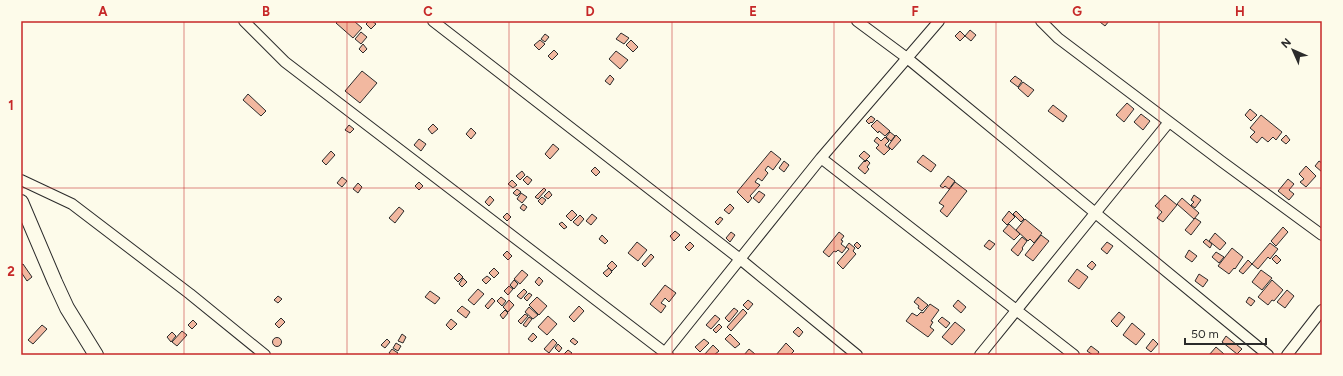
<svg xmlns="http://www.w3.org/2000/svg" width="1343" height="376" font-family="Figtree,sans-serif">
<style>
.building{fill:#f2b8a0;stroke:#2b2b2b}
.lines{fill:none;stroke-linecap:round;stroke-linejoin:round}
.street-casing{stroke:#2b2b2b;stroke-width:12}
.secondary-casing{stroke:#2b2b2b;stroke-width:16}
.street{stroke:#fdfbea;stroke-width:10}
.secondary{stroke:#fdfbea;stroke-width:14}
.grid{fill:none;stroke:#c62828;stroke-width:1;stroke-opacity:0.55}
.neatline{fill:none;stroke:#c62828;stroke-width:1.5}
.grid-label{font-size:13px;text-anchor:middle;font-weight:bold;fill:#c62828}
</style>
<rect width="100%" height="100%" fill="#fdfbea"/>
<path class="building" d="M338,21H354L362,28L353,38L336,23Z
M369,21H372L376,24L371,29L366,24Z
M1101,21H1109L1105,26L1100,22Z
M970,30L976,35L971,41L965,36Z
M960,31L965,36L960,41L955,36Z
M361,32L367,37L361,44L355,39Z
M621,33L629,38L624,44L616,39Z
M545,34L549,37L545,42L541,39Z
M540,40L545,44L539,50L534,45Z
M631,40L638,47L633,52L626,45Z
M363,44L367,49L363,53L359,49Z
M554,50L558,54L552,60L548,56Z
M616,51L628,60L620,69L609,59Z
M362,71L377,83L360,103L345,91Z
M610,75L614,79L610,85L605,81Z
M1015,76L1022,81L1018,87L1010,81Z
M1023,82L1034,90L1028,97L1018,88Z
M248,94L266,111L261,116L243,100Z
M1127,103L1134,109L1124,122L1116,115Z
M1053,105L1067,116L1063,122L1048,111Z
M1250,109L1257,115L1251,121L1245,115Z
M1141,114L1150,121L1143,130L1134,122Z
M1261,115L1282,132L1276,140L1273,137L1268,142L1262,137L1257,143L1250,137L1255,132L1250,128Z
M871,116L875,119L872,123L871,122L869,124L866,121Z
M877,120L890,131L885,136L879,131L878,133L871,126Z
M433,124L438,129L432,134L428,129Z
M349,125L354,129L350,133L345,130Z
M471,128L476,133L471,139L466,134Z
M890,132L895,136L891,141L886,137Z
M896,135L901,140L892,150L888,146Z
M1286,135L1290,140L1286,144L1281,140Z
M877,137L881,141L885,137L889,141L885,145L890,149L884,155L876,148L879,145L874,141Z
M419,139L426,144L421,151L414,145Z
M553,144L559,149L550,159L545,154Z
M331,151L335,155L326,165L322,161Z
M771,151L781,159L773,170L768,166L765,170L768,173L762,181L758,178L755,182L760,185L750,196L752,198L748,203L737,192Z
M864,151L870,156L865,161L859,156Z
M923,155L936,165L931,172L917,162Z
M867,160L870,163L867,167L869,169L865,174L858,168L864,161L865,162Z
M784,161L789,165L784,172L779,168Z
M1319,161L1322,163V172L1315,166Z
M1306,166L1316,176L1306,187L1300,182L1304,179L1299,174Z
M595,167L600,172L596,176L591,171Z
M522,171L525,175L520,180L516,176Z
M527,176L532,180L528,185L523,180Z
M948,176L955,181L949,189L945,186L943,188L940,186Z
M342,177L347,181L342,187L337,183Z
M1288,179L1294,184L1289,190L1294,194L1289,200L1278,191Z
M512,180L517,185L513,188L508,184Z
M419,182L423,186L419,190L415,186Z
M955,182L967,191L947,217L940,211L944,206L939,203Z
M358,183L362,187L358,193L353,189Z
M544,188L546,190L538,199L535,197Z
M517,189L521,192L517,196L513,193Z
M549,191L552,195L548,199L544,196Z
M759,191L765,195L759,203L753,198Z
M521,193L527,197L522,203L517,199Z
M1165,195L1177,205L1163,222L1157,218L1162,212L1155,206Z
M1194,195L1201,200L1195,208L1191,205L1194,202L1191,200Z
M490,196L494,200L489,206L485,202Z
M542,197L546,200L542,205L538,201Z
M1182,198L1199,213L1194,219L1177,204Z
M523,204L527,207L524,211L520,208Z
M730,204L734,208L729,214L724,210Z
M399,207L404,211L395,223L389,218Z
M572,210L577,215L571,221L566,216Z
M1009,211L1015,217L1007,225L1002,220Z
M1016,211L1024,219L1021,222L1013,214Z
M507,213L511,217L507,221L503,217Z
M592,214L597,218L591,225L586,221Z
M580,215L584,219L578,226L573,222Z
M720,217L723,219L718,225L715,222Z
M1195,218L1201,222L1191,235L1185,230Z
M1025,219L1042,233L1034,243L1030,239L1028,241L1016,230Z
M562,222L567,227L564,229L559,224Z
M1009,224L1020,234L1014,240L1003,231Z
M1283,227L1288,232L1276,246L1271,241Z
M675,231L680,235L674,241L670,236Z
M731,232L735,235L730,242L726,238Z
M839,232L844,236L841,240L843,241L841,244L846,248L842,253L838,250L836,252L834,251L829,257L823,252Z
M1215,233L1226,243L1220,250L1209,241Z
M602,235L608,241L605,244L599,239Z
M1041,235L1049,241L1033,261L1025,255Z
M1022,237L1027,241L1022,248L1023,249L1018,256L1011,250Z
M1206,239L1212,244L1210,248L1203,242Z
M989,240L995,244L990,250L984,246Z
M637,242L647,250L638,261L628,253Z
M690,242L694,246L689,251L685,247Z
M857,242L861,246L858,249L854,245Z
M1107,242L1113,246L1107,254L1101,249Z
M849,243L855,248L853,251L856,254L843,269L837,263L849,249L846,247Z
M1270,243L1278,249L1270,259L1268,257L1258,269L1252,264Z
M1232,248L1243,257L1235,269L1234,268L1229,274L1218,266Z
M1189,250L1197,256L1192,262L1185,257Z
M507,251L512,256L508,260L503,255Z
M1216,252L1224,257L1219,263L1212,257Z
M651,254L654,257L645,267L642,264Z
M1276,255L1281,260L1277,264L1272,259Z
M1248,260L1252,264L1243,274L1239,271Z
M612,261L617,266L612,271L607,266Z
M1092,261L1096,265L1092,270L1087,266Z
M23,264L32,277L27,281L21,272V265Z
M494,268L499,273L494,278L489,273Z
M609,268L612,272L607,277L603,273Z
M1077,269L1088,277L1079,289L1068,281Z
M522,270L528,275L520,284L514,279Z
M1261,270L1272,278L1262,290L1252,282Z
M459,273L463,277L458,282L454,278Z
M1199,274L1208,280L1203,287L1195,281Z
M487,276L491,279L486,284L482,280Z
M539,277L543,281L539,286L535,282Z
M463,278L467,282L462,287L459,284Z
M514,280L518,284L514,289L510,285Z
M1272,280L1283,290L1274,301L1272,300L1268,305L1258,297Z
M665,285L676,293L669,302L665,298L661,303L666,306L661,313L650,304Z
M509,286L513,289L508,295L504,291Z
M478,289L484,294L474,305L468,300Z
M524,289L527,292L521,299L517,296Z
M1287,290L1294,296L1285,308L1277,302Z
M430,291L440,298L435,304L425,297Z
M529,293L532,295L527,301L524,298Z
M278,296L282,299L278,303L274,300Z
M501,297L506,301L502,306L497,301Z
M537,297L547,306L539,315L529,305Z
M918,297L928,305L922,311L918,308L919,306L914,302Z
M1249,297L1255,301L1251,306L1246,302Z
M492,298L495,301L488,309L485,306Z
M509,300L514,305L508,312L503,307Z
M748,300L753,304L748,310L743,305Z
M958,300L966,307L961,313L953,306Z
M930,304L939,310L931,321L933,322L930,327L934,330L928,337L906,321L912,313L917,316L921,312L923,313Z
M462,306L470,312L466,318L457,311Z
M579,306L584,311L574,322L569,317Z
M529,307L538,315L533,319L525,312Z
M734,308L738,311L729,322L725,318Z
M743,309L747,313L731,331L727,327Z
M505,310L508,313L503,319L500,315Z
M1119,312L1125,317L1117,327L1111,321Z
M525,314L528,316L521,324L518,321Z
M715,315L720,319L711,329L706,325Z
M548,316L557,324L547,335L538,327Z
M529,317L532,319L526,327L523,325Z
M942,317L950,323L946,328L938,321Z
M281,318L285,322L279,328L275,324Z
M451,319L457,324L451,330L446,325Z
M193,320L197,324L192,329L188,325Z
M955,322L965,330L952,345L942,337Z
M1132,323L1145,334L1136,345L1123,335Z
M719,324L722,327L716,333L713,330Z
M42,325L47,329L33,344L28,340Z
M798,327L803,332L799,337L793,332Z
M182,331L187,335L177,346L172,342Z
M172,332L176,336L171,342L167,337Z
M533,333L537,337L532,342L528,339Z
M402,334L406,337L403,343L398,341Z
M730,334L740,344L735,348L725,339Z
M1226,336L1242,349L1237,354L1222,342Z
M272.5 342a4.5 4.5 0 1 1 9 0a4.5 4.5 0 1 1-9 0Z
M573,338L578,342L575,345L570,341Z
M387,339L390,342L385,348L381,345Z
M553,339L557,343L549,353L544,349Z
M704,339L709,343L700,352L695,347Z
M1153,339L1158,344L1151,352L1146,348Z
M396,343L401,346L398,351L393,348Z
M786,343L794,351L790,355H776Z
M558,344L562,348L559,352L555,348Z
M713,345L719,351L714,355H704Z
M1091,346L1099,352L1097,355H1093L1087,351Z
M1216,347L1224,354L1223,355H1209Z
M392,349L398,353L396,355H392L389,353Z
M749,349L755,354L754,355H744Z
M568,350L572,353L570,355H563Z"/>
<g class="lines">
<g class="street-casing">
<path id="street" d="M244,21L285,62L668,355
M433,21L740,259L857,355
M857,21L907,58L1268,355
M1041,21L1058,38L1221,161L1322,235
M821,158L1074,355
M21,180L72,204L190,294L265,355
M663,355L821,158L939,21
M980,355L1169,122
M1287,355L1322,310"/>
</g>
<g class="secondary-casing">
<path id="secondary" d="M21,202L55,282L67,308L96,355"/>
</g>
<use href="#street" class="street"/>
<use href="#secondary" class="secondary"/>
</g>
<path class="grid" d="M184,21V355M347,21V355M509,21V355M672,21V355M834,21V355M996,21V355M1159,21V355M21,188H1322"/>
<rect width="1343" height="376" fill="none" stroke="#fdfbea" stroke-width="44"/>
<g transform="translate(1293 50) rotate(315)" stroke="#fdfbea" stroke-width="3" paint-order="stroke">
<path d="M0-3L7 15L0 10L-7 15Z" fill="#2b2b2b"/>
<text y="-6" font-size="11" font-weight="bold" text-anchor="middle" fill="#2b2b2b">N</text>
</g>
<path d="M1185 338v6h81v-6" fill="none" stroke="#2b2b2b" stroke-width="2"/>
<text x="1191" y="338" font-size="12" fill="#2b2b2b" stroke="#fdfbea" stroke-width="3" paint-order="stroke">50 m</text>
<rect x="22" y="22" width="1299" height="332" class="neatline"/>
<g class="grid-label">
<text x="103" y="16">A</text>
<text x="266" y="16">B</text>
<text x="428" y="16">C</text>
<text x="590" y="16">D</text>
<text x="753" y="16">E</text>
<text x="915" y="16">F</text>
<text x="1077" y="16">G</text>
<text x="1240" y="16">H</text>
<text x="11" y="110">1</text>
<text x="11" y="276">2</text>
</g>
</svg>
